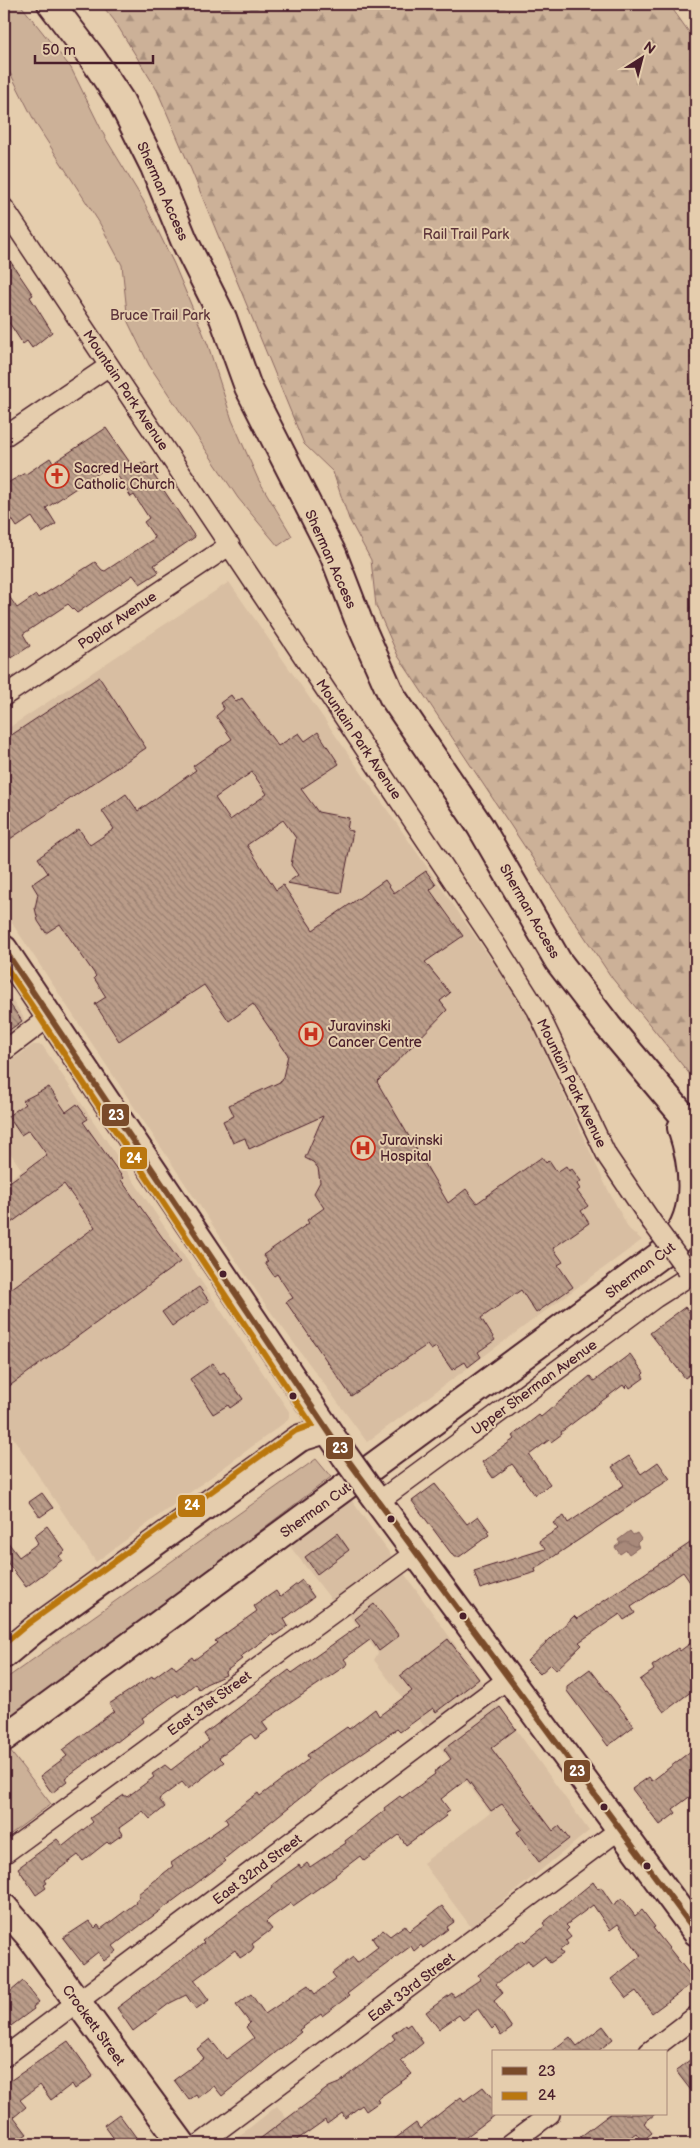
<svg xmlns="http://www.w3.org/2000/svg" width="700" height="2148" font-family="'Balsamiq Sans',sans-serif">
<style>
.built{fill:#d8bea2}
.forest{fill:url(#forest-firs);stroke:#8b6862}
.park{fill:#ccb198;stroke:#8b6862}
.water{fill:url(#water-waves);stroke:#825f5a}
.building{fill:url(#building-back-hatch);stroke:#4a1f2b;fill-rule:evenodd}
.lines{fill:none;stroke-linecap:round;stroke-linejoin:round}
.street-casing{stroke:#4a1f2b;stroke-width:22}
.secondary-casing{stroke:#4a1f2b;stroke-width:30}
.street{stroke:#e5cdad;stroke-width:19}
.secondary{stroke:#e5cdad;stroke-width:26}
.street-bridge-casing{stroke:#4a1f2b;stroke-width:22;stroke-linecap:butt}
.secondary-bridge-casing{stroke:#4a1f2b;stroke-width:30;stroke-linecap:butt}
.street-bridge{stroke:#e5cdad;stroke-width:19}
.secondary-bridge{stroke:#e5cdad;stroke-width:26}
.bus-1-casing{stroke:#e5cdad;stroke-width:10}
.bus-2-casing{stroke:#e5cdad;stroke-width:10}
.bus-1{stroke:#7a4b2a;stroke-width:6}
.bus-2{stroke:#ba770f;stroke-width:6}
.bus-dot{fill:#4a1f2b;stroke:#e5cdad;stroke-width:2}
.labels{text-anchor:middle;stroke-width:4;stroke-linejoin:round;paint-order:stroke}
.street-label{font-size:14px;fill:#4a1f2b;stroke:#e5cdad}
.park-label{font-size:14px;fill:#5e353b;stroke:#e5cdad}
.poi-label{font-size:14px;fill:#4a1f2b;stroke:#e5cdad;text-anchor:start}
.line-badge{stroke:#e5cdad;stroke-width:2}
.badge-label{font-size:14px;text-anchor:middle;font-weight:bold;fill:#fff}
</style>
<defs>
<pattern id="forest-firs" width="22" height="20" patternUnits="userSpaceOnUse" patternTransform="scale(1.25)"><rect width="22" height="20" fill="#ccb198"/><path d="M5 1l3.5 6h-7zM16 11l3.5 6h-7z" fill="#a88f7c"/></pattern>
<pattern id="water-waves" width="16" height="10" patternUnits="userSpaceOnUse" patternTransform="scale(1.25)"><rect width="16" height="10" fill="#a8897a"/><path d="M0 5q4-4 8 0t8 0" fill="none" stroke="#8b6f64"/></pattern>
<pattern id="building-back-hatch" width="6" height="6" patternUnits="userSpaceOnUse" patternTransform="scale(1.25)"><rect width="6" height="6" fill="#ba9c89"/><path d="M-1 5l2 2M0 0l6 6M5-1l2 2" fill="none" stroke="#997f70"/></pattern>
</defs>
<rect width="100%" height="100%" fill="#e5cdad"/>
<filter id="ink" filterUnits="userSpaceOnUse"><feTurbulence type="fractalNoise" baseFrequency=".02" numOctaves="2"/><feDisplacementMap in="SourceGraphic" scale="10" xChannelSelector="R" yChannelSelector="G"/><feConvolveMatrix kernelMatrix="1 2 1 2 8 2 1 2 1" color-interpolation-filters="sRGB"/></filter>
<g filter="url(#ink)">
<path class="built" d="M229,582L522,1004L606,1186L629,1229L642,1240L367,1442L265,1304L4,911V731Z
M4,988L24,1018L23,1024L4,1037Z
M33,1045H42L290,1413L288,1420L96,1562L4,1424V1183L22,1170L4,1144V1066Z
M347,1494L589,1831L471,1927L423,1863L490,1813L374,1660L378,1653L350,1616L330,1598L285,1540Z
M277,2106L306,2144H229Z"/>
<path class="forest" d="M101,4H669L696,42V1082L612,978L398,656L376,606L371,560L349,519L333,472L304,444L190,167L157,90L114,20Z"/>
<path class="park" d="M4,4H20L71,68L106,139L143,200L174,264L208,345L232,420L258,479L292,536L278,546L238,498L149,365L128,322L122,265L99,222L36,124L4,61Z
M316,1459L331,1477L4,1725V1680Z
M7,1747L51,1804L4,1839V1750Z"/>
<path class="water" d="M630,1531L633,1535L637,1533L641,1539L637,1543L639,1547L629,1554L626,1550L620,1554L615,1547L620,1543L618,1540Z"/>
<path class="building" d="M4,252L33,295L30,297L52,332L32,348L27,341L23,344L4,315Z
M106,428L133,467L145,462L195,537L154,565L159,572L140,584L133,575L77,613L68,604L23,634L30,646L4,663V589L17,608L36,595L38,598L95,562L102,570L105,571L155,538L144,522L149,518L134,495L131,497L111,465L46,508L56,524L42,533L32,517L17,527L4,507V485L25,473L26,474L50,458L53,463Z
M99,677L146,748L4,843V740Z
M231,695L236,702L242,698L278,746L299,733L305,741L318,732L339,764L301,789L318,812L349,818L347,830L353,831L341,893L287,883L298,875L291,865L296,838L283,820L247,845L276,890L283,885L313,930L385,880L394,893L426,871L436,885L430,890L463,936L425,962L450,993L440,1001L447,1010L377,1082L448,1203L466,1189L477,1203L542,1157L546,1163L549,1160L557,1172L566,1166L569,1171L572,1169L581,1181L577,1184L580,1189L577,1191L588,1206L581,1211L589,1223L553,1248L563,1262L558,1265L573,1287L536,1313L521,1290L481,1318L495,1340L478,1352L481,1357L468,1367L465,1362L452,1370L436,1347L431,1350L427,1345L351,1396L286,1302L293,1298L277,1274L274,1276L265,1263L268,1261L263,1255L309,1223L307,1220L324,1208L314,1193L320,1182L318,1168L313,1162L305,1158L323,1116L249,1149L245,1138L233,1143L223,1121L234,1116L229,1105L282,1081L288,1055L253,1004L229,1021L204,985L119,1041L95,1004L106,997L94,978L96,976L60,924L46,933L38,921L35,908L38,894L32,884L48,873L38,858L79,829L90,845L114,829L102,811L126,794L138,811L196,770L193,766L232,739L216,716L224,709L220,703ZM252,772L267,794L230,820L215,798Z
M4,996L22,1021L4,1034Z
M49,1087L66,1112L77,1104L88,1119L83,1122L123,1178L121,1180L180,1262L4,1390V1294L95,1227L64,1184L4,1228V1186L47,1155L29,1130L21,1135L8,1116L25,1104L22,1101Z
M199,1287L209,1301L172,1326L162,1312Z
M685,1307L696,1321V1370L685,1378L650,1333Z
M630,1354L644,1373L642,1375L644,1378L630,1388L628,1385L625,1388L623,1385L561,1432L562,1434L551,1442L549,1440L529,1455L550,1484L535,1495L512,1464L493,1478L482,1462L514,1439L512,1436L539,1415L541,1417L590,1376L594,1381Z
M213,1363L220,1374L224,1372L243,1399L230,1408L228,1405L213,1414L190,1379Z
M629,1456L641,1474L658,1462L670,1479L535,1569L536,1572L480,1589L474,1571L545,1549L539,1541L558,1529L553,1523L564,1516L568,1523L624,1485L612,1467Z
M435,1484L467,1524L478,1516L489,1531L487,1532L489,1535L459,1557H454L412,1501Z
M42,1493L53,1508L40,1517L29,1502Z
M47,1526L65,1551L59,1556L62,1560L26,1587L4,1558V1537L19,1557L38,1543L34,1536Z
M337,1533L349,1550L317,1574L305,1557Z
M696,1539V1591L683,1572L631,1607L635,1613L624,1620L620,1614L579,1642L582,1645L556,1670L551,1664L540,1674L527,1661L574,1616L577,1619Z
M302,1580L314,1597L284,1619L288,1626L274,1636L273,1634L240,1657L242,1659L225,1672L226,1675L206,1684L199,1689L195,1684L178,1697L176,1694L142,1718L144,1721L117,1742L116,1741L65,1778L67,1781L52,1793L40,1776L67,1756L62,1750L114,1711L109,1704L152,1676L153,1678L172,1664L176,1669L192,1657L194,1660L217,1643L215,1641L257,1611L254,1606L276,1591L280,1597Z
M374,1604L399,1636L379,1651L371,1639L344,1659L348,1664L262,1722L268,1730L255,1739L251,1734L239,1742L219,1757L224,1762L188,1789L182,1782L159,1799L165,1807L150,1819L143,1811L119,1828L123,1834L109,1844L107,1842L83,1861L78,1855L45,1880L47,1883L44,1885L46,1888L36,1895L18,1868L57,1839L63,1846L93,1822L90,1818L124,1795L127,1797L154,1777L152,1774L165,1765L171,1770L209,1741L204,1734L289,1670L292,1673L360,1625L355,1619Z
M448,1639L479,1679L436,1712L433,1708L400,1732L397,1729L324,1779L224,1859L226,1861L113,1946L117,1951L104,1961L98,1952L83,1964L63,1938L89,1921L95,1928L98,1925L101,1929L136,1903L135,1901L140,1897L138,1894L173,1866L171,1863L228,1823L225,1818L242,1805L258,1793L260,1796L309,1759L307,1755L347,1727L349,1729L375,1709L379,1716L412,1691L400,1676Z
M696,1639V1688L664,1712L640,1680L654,1670L652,1666L678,1648L680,1651Z
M590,1669L634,1726L608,1746L567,1691V1686Z
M500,1707L516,1729L491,1748L553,1831L559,1826L569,1839L539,1862L517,1832L522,1829L502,1804L491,1811L467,1779L441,1799L450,1811L445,1814L446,1816L430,1828L406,1845L399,1835L364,1861L360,1856L335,1875L336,1876L293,1906L291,1903L270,1918L266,1922L272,1929L252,1944L254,1947L251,1951L240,1958L235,1950L194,1980L209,2000L196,2009L186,1995L170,2003L133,2031L117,2008L204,1943L202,1941L273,1887L272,1885L281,1878L299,1865L301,1868L307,1863L310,1867L346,1843L345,1841L385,1810L384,1808L400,1796L402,1798L435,1774L434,1772L451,1759L444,1749Z
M696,1747V1792L673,1809L676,1813L660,1825L632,1789L649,1777L652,1781Z
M593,1882L598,1889L601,1887L613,1905L622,1898L635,1916L642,1910L655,1927L653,1928L695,1981L652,2013L636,1991L626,1998L611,1979L641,1956L618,1924L610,1930L593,1905L566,1925L569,1928L566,1931L571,1937L566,1941L568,1944L560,1950L563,1954L550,1963L545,1956L532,1966L528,1960L496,1984L503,1993L494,2001L512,2028L501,2036L495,2026L492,2029L478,2009L463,2020L459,2015L439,2029L426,2012L452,1993L454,1997L481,1979L478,1975L517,1944L523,1940L525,1942L545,1926L543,1923Z
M442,1906L454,1922L447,1927L448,1929L423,1948L421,1945L414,1951L411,1946L369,1977L347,1994L349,1996L322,2016L321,2014L299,2030L301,2032L222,2096L214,2086L198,2098L196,2095L189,2100L174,2080L204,2058L197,2049L210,2039L226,2059L254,2038L246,2027L250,2023L236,2005L251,1994L265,2014L308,1985L315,1994L336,1978L332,1973L353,1957L357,1963L378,1947L372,1938L383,1930L390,1936L405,1925L409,1931Z
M23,1981L39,2002L33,2007L34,2009L4,2031V1997Z
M410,2024L423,2043L401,2061L412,2074L377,2099L379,2102L366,2111L362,2105L345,2118L342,2113L327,2124L325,2120L291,2144H253L329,2087L339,2083L395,2039L392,2035L405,2025L406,2027Z
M603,2026L613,2039L597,2052H550L570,2037L577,2046Z
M68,2041L93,2076L75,2089L72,2084L51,2100L40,2085L20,2100L26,2107L14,2117L27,2134L14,2143L4,2130V2085Z
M696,2055V2097L676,2071Z
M483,2087L494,2100V2116L466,2137L460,2144H388L416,2123L420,2129L461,2097L464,2101Z
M119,2114L141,2144H118L104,2125Z
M610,2114H655L644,2123L652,2133L642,2141L636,2133L621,2144H586L580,2137Z"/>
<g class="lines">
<g class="street-casing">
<path id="street" d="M4,208L498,948L537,1010L607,1156L651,1221
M4,437L109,366
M4,696L230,545
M4,1051L49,1017
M378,1502L655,1298L691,1275
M4,1854L416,1552
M649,2052L696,2016
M4,2057L509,1678
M200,2144L620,1829
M510,2144L550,2114"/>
</g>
<g class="secondary-casing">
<path id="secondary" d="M51,4L93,59L121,101L154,167L184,240L223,318L248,387L333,554L358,619L392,696L480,826L558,961L608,1026L696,1131
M4,949L345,1456
M672,1242C700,1211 693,1164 681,1128
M370,1491L696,1932
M4,1655L34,1630L300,1438L326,1430
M4,1738L656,1258L696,1227
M4,1907L30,1937L182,2144"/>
</g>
<use href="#street" class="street"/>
<use href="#secondary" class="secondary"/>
<g class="street-bridge-casing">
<path id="street-bridge" d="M651,1221L687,1270"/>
</g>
<g class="secondary-bridge-casing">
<path id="secondary-bridge" d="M345,1456L370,1491"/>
</g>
<use href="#street-bridge" class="street-bridge"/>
<use href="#secondary-bridge" class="secondary-bridge"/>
<g class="bus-1-casing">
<path id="bus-1" d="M4,949L345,1456L696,1932"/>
</g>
<g class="bus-2-casing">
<path id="bus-2" d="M4,964L312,1425L295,1431L29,1623L4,1644"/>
</g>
<use href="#bus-1" class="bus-1"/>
<use href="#bus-2" class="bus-2"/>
</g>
</g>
<defs>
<g id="church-ring" transform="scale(1.25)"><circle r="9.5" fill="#e5cdad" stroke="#c8321e" stroke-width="1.5"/><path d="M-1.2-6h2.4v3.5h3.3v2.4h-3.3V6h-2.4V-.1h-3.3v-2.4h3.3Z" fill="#c8321e"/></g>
<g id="hospital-ring" transform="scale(1.25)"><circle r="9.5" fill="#e5cdad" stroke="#c8321e" stroke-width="1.5"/><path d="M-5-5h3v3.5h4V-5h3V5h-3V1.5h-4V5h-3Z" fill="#c8321e"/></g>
</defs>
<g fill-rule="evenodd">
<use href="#church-ring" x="57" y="476"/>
<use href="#hospital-ring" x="311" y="1034"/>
<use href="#hospital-ring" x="363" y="1148"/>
</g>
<g class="bus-dot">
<circle cx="223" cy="1274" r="4.5"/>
<circle cx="293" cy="1396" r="4.5"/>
<circle cx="391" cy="1519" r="4.5"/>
<circle cx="463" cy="1616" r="4.5"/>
<circle cx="604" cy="1807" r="4.5"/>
<circle cx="647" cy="1866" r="4.5"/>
</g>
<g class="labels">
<g class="street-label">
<text transform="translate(163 191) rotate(66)" y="5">Sherman Access</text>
<text transform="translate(126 390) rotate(56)" y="5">Mountain Park Avenue</text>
<text transform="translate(331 559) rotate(66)" y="5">Sherman Access</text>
<text transform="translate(117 620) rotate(-34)" y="5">Poplar Avenue</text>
<text transform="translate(359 739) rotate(56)" y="5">Mountain Park Avenue</text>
<text transform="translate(530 911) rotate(60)" y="5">Sherman Access</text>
<text transform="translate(572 1083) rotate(64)" y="5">Mountain Park Avenue</text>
<text transform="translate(640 1270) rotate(-37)" y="5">Sherman Cut</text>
<text transform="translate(534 1387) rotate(-36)" y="5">Upper Sherman Avenue</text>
<text transform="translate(315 1510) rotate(-36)" y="5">Sherman Cut</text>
<text transform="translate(209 1703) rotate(-36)" y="5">East 31st Street</text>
<text transform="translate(257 1869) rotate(-37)" y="5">East 32nd Street</text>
<text transform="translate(411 1987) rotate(-37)" y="5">East 33rd Street</text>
<text transform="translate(94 2025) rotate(54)" y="5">Crockett Street</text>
</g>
<g class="park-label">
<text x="466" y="239">Rail Trail Park</text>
<text x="160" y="320">Bruce Trail Park</text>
</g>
<g class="poi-label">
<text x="74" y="473">Sacred Heart<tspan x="74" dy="16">Catholic Church</tspan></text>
<text x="328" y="1031">Juravinski<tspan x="328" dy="16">Cancer Centre</tspan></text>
<text x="380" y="1145">Juravinski<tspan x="380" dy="16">Hospital</tspan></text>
</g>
</g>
<g class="line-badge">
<rect x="101" y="1103" width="29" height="24" rx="5" fill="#7a4b2a"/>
<rect x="119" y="1146" width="29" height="24" rx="5" fill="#ba770f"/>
<rect x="325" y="1436" width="29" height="24" rx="5" fill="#7a4b2a"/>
<rect x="177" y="1494" width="29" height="24" rx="5" fill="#ba770f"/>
<rect x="563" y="1759" width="28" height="24" rx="5" fill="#7a4b2a"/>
</g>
<g class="badge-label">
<text x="116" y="1120">23</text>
<text x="134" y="1163">24</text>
<text x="340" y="1453">23</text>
<text x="192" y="1510">24</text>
<text x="577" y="1776">23</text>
</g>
<rect width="700" height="2148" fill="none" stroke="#e5cdad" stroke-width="20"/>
<rect x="10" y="10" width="680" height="2128" fill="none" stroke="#4a1f2b" stroke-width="2" filter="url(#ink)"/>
<rect x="492" y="2050" width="175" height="65" fill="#e5cdad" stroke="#a78779"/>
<rect x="502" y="2067" width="25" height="8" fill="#7a4b2a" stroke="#a78779"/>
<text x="538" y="2076" font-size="15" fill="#4a1f2b">23</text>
<rect x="502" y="2092" width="25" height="8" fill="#ba770f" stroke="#a78779"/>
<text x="538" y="2100" font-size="15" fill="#4a1f2b">24</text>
<g transform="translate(642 58) rotate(36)" stroke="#e5cdad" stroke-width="4" paint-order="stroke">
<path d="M0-4L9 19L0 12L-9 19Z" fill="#4a1f2b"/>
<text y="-8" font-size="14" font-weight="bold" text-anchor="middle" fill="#4a1f2b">N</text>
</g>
<path d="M35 55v8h118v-8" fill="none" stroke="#4a1f2b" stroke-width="2.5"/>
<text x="42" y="55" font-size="15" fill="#4a1f2b" stroke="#e5cdad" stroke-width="4" paint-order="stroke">50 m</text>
</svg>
